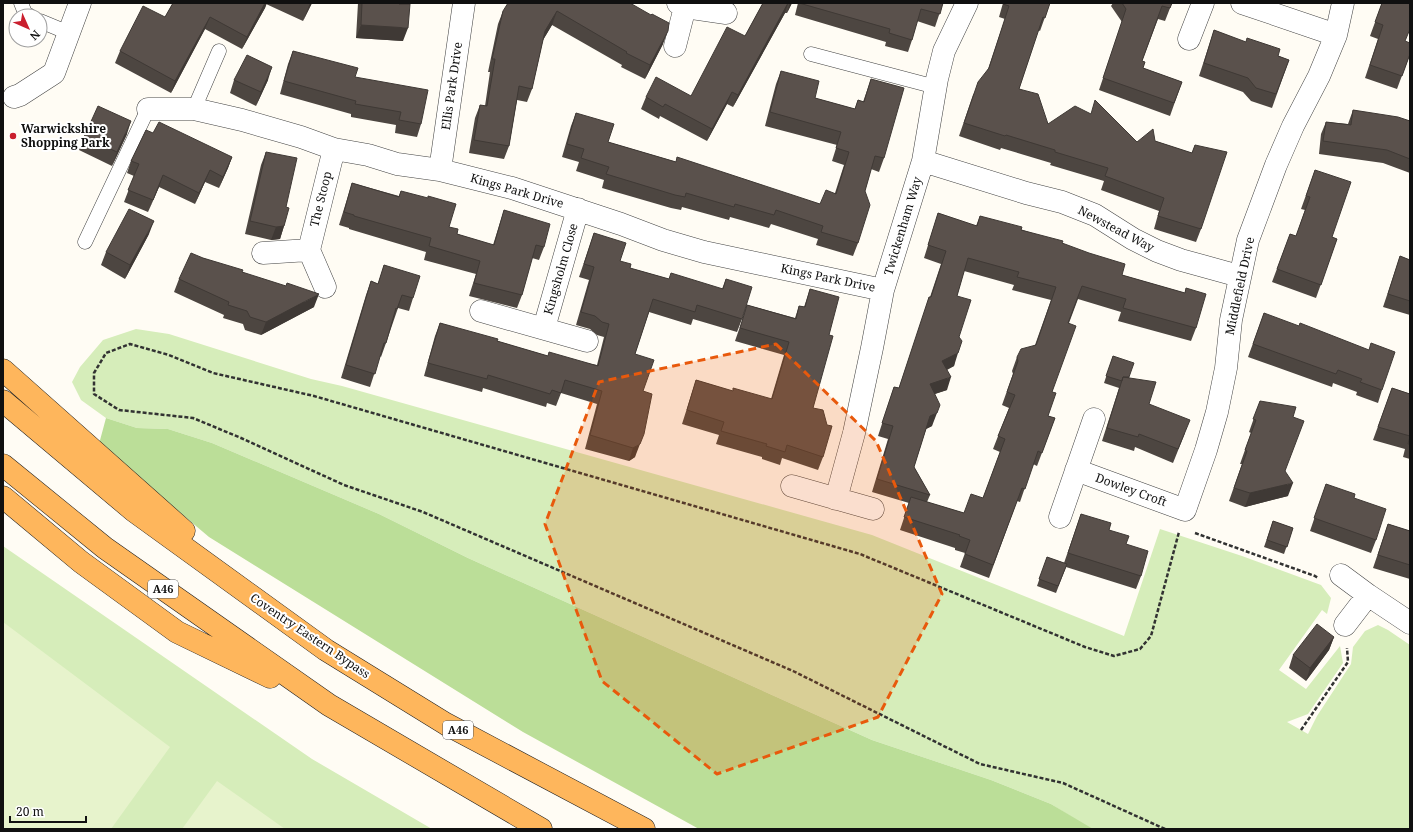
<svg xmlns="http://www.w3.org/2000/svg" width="1413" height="832" font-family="'Noto Serif',serif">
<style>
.green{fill:#d6edba}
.forest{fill:#bbde98}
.pitch{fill:#e7f3cc}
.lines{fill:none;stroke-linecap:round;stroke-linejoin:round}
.service-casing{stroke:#434343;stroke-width:15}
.minor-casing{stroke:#434343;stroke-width:23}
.trunk-casing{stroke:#212121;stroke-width:23}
.path{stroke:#323232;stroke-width:2.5;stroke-dasharray:4 2;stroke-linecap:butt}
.service{stroke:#fff;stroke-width:14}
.minor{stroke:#fff;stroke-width:22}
.trunk{stroke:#feb65c;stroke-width:22}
.wall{fill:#4d4641;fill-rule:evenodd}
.shaded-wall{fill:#3f3935}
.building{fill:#5a514c;stroke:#3f3935}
.marked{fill:#e8590c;fill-opacity:0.2;stroke:#e8590c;stroke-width:3;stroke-dasharray:8 5;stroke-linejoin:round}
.poi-dot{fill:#ca1f2e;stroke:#fff;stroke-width:1.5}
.labels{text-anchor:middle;stroke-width:4;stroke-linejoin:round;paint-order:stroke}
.shield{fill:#fff;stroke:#585858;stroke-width:1}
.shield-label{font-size:11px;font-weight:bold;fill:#101010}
.street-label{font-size:12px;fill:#101010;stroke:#fff}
.poi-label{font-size:12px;font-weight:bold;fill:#101010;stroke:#fff;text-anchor:start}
</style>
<rect width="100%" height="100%" fill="#fffcf4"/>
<path class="green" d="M136,329L169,334L311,379L342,386L872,535L1124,636L1160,529L1242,556L1321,585L1331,598L1327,614L1322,610L1279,670L1306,689L1340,646L1343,663L1308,714L1287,722L1308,734L1317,716L1351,664L1353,647L1365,631L1378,625L1388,630L1410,645V829H1091L1051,804L991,780L872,740L468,558L379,514L212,443L168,429L137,428L106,418L81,400L72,382L80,367L103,340Z
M3,546L312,759L432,829H3Z"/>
<path class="forest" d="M106,418L137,428L168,429L212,443L379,514L468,558L872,740L991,780L1051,804L1093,829H699L523,732L209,537L99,444Z"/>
<path class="pitch" d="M3,622L170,747L111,829H3Z
M217,781L285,829H182Z"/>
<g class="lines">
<g class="service-casing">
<path id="service" d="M21,3L25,13L30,16
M40,21L69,33
M811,54L936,87
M194,109L219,51
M85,242L148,109"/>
</g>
<g class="minor-casing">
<path id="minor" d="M678,3L685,7L726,13
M1242,3L1336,35
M1189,39L1203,3
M675,46L685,7
M14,97L20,95L54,73L80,3
M148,109H194L242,120L301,137L334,149L368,155L397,164L440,170L512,188L621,224L663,240L704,252L883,290
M923,161L1026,193L1062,202L1095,215L1133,239L1157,251L1181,260L1239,276
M440,170L464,3
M309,250L334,149
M263,253L309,250L325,287
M481,311L587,341
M544,328L578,209
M1076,470L1185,510L1206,450L1217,412L1226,368L1231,320L1248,240L1276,165L1293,126L1319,76L1336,35L1343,3
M792,486L873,509
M836,499L854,433L872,348L883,290L923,161L937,79L944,51L967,3
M1060,517L1094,419
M1341,575L1368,595
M1345,625L1368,595L1410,623"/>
</g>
<g class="trunk-casing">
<path id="trunk" d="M3,370L184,531
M3,401L134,511L326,650L446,724L644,829
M3,465L105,548L329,705L541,829
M3,497L81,562L177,632L270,677"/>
</g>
<path class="path" d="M1195,533L1315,576L1318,578
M1301,730L1348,662L1347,648
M1165,829L1063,783L980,764L793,671L423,512L344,485L241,438L193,418L119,410L94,394V373L106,353L130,344L169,355L213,373L314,396L860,554L1085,647L1114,656L1140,649L1151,636L1179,532"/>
<use href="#service" class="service"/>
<use href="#minor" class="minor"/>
<use href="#trunk" class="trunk"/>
</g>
<path class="wall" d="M173,3H312L303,21L266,4L265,8L242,49L205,29L171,93L115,63L120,51L165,17Z
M358,3H399L403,41L356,38Z
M630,3L663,44L645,79L621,67L622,65L552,25L543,40L532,89L527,102L517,100L509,146L504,159L469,153L475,118L480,105L485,106L490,72H488L498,24L503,11Z
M763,3H792L787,13H785L733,107L727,104L707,141L660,116L659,119L641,109L646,97L691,96L745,36Z
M798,3H943L935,27L917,21L912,40L908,52L885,46L886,42L795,15Z
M1003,3H1050L1040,31L1038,30L1019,89L1048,124L1137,142L1155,141L1192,153L1195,145L1201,229L1196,242L1154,229L1159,211L1101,190L1104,181L1050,165L1051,163L1001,148L1000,150L959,136L973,95L988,69L1005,19L999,17Z
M1113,3H1172L1165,21L1158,19L1142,61L1143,68L1182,82L1170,116L1099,90L1122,22L1111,6Z
M1382,3L1405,42L1410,54L1397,89L1365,78L1378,39L1370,36Z
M1214,30L1289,60L1272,108L1251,101L1243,92L1199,76Z
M293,51L355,77L421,124L417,137L395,133L396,125L351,117V114L280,94L288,64Z
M781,71L815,98L855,109L858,100L863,102L871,79L884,158L879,172L871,169L865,191L858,243L853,256L816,245L818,239L771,224L769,228L730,217L729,220L682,207L681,210L671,208L602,188L604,180L576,171L579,162L562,157L571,126L576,113L608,142L820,204L835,193L844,165L832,161L837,145L765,126L776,84Z
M234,80H268L256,106L230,93Z
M1353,110L1410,121V173L1383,163L1319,154L1321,134L1326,122L1348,124Z
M153,133L232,157L228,168L219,188L205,182L195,204L159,187L148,212L124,202L134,176L127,173L131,161Z
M127,134L112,166L79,150L84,137Z
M266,152L286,207L284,226L280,239L271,240L245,234L261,165Z
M1315,170L1332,237L1337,239L1316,298L1272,282L1290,234L1296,236L1305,210L1301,209Z
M352,183L399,196L401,191L449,227L457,234L493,245L504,210L544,247L539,260L532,258L522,295L517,308L469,296L476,274L424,260L426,252L349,229V228L339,225L348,196Z
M938,213L976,226L980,216L1062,243L1122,275L1185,293L1186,288L1196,328L1191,341L1118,321L1121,312L1078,299L1069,323L1052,392L1048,416L1055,418L1037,466L1033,464L1020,502L1017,501L989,578L960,567L965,553L955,550V548L900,530L909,503L872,492L888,439L878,436L894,387L899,388L925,310L929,297H930L941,264L924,258ZM964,271L1014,285L1012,290L1051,300L1035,345L1017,357L1012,371L1013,374L1002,405L1009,408L993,449L1000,452L983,498L964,513L927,502L930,495L914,467L926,429L932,426L935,394L947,390V370L954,366L959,337L957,296Z
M594,233L620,261L630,268L669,279L722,289L726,279L742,319L737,332L693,319L691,325L649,312L635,354L643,391L635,457L629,461L585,449L597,404L561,393L556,406L547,403L546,407L483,388L482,392L424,376L435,336L440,323L497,341L548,356L597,365L604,337L597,335L590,329L576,325L589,280L579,277Z
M149,234L125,279L101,265L106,252Z
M1400,256L1410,260V315L1383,307Z
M203,258L242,272L314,307L261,335L245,330L243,324L223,318L224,315L174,292L179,279Z
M384,265L413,298L409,311L398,308L386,343L381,357L380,356L370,387L341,378L366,295L371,281L378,284Z
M810,289L829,335L813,408L823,457L818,470L782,458L780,465L762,459V457L716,444L719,435L682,424L696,380L732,391L771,399L784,355L735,341L743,318L747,305L795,318L799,306L804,307Z
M1264,313L1382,390L1378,403L1356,395L1357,392L1333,383L1332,387L1248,357Z
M1113,356L1129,377L1149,404L1185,433L1173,463L1135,447L1134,451L1102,441L1119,388L1104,383Z
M1392,388L1410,394V459L1403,457L1405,449L1373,440Z
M1260,401L1293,417L1285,471L1288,496L1245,507L1229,501L1242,464H1240L1251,433L1249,432Z
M1326,484L1354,498L1376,540L1371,553L1310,531Z
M1081,514L1109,530L1126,544L1141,576L1136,589L1066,567L1056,593L1037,586L1047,557L1064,563Z
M1273,521L1293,528L1284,554L1264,547Z
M1388,524L1410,531V579L1373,568Z
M1334,637L1329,650L1306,681L1289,668L1293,655Z"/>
<path class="shaded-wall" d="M265,3H267L265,8L242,49L247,37Z
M310,3H312L303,21Z
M788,3L785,13L733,107L738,95Z
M790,3H792L787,13Z
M557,11L552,25L540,45L545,31Z
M210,17L205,29L171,93L175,81Z
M361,25L408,28L403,41L356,38Z
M668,31L663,44L645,79L650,65Z
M272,67L268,80L256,106L261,92Z
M732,92L727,104L707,141L712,129Z
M131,121L127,134L112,166L117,152Z
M232,157L228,168L219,188L223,177Z
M210,170L205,182L195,204L199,193Z
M163,175L159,187L148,212L153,200Z
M154,221L149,234L125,279L130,265Z
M284,226L280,239L271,240L276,227Z
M319,294L314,307L261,335L266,322Z
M958,353L954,366L937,374L942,361Z
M951,377L947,390L925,397L930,384Z
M937,413L932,426L926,429L930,416Z
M640,444L635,457L629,461L633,448Z
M1293,483L1288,496L1245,507L1250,493Z
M1334,637L1329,650L1306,681L1310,668Z"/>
<path class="building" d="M173,3H265L247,37L210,17L175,81L120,51L143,6L165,17Z
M362,3H399V4H410L408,28L361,25Z
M508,3H630L651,15L652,14L669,23L668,31L650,65L626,53L627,52L557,11L545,31L532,89L519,86L509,146L474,140L480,105L487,106L495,59H492L503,11Z
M763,3H788L738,95L732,92L712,129L665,104L663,107L646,97L656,77L691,96L727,27L745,36Z
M799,3H943L940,14L921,9L912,40L889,33L890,29Z
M1004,3H1050L1045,18L1043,17L1019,89L1038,94L1048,124L1075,106L1091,114L1095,100L1137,142L1153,129L1155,141L1192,153L1195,145L1227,152L1201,229L1158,216L1164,198L1105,176L1108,168L1055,152V150L1006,135L1005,136L964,123L978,82L989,68L1009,6L1003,4Z
M1122,3H1172L1170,8L1162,6L1142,61L1145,62L1143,68L1182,82L1174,103L1103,78L1126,9Z
M1382,3H1410V29L1405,41L1410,43V54L1402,76L1370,65L1383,25L1375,22Z
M1214,30L1246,42L1247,38L1280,49L1278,56L1289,60L1276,94L1256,88L1248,78L1204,63Z
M293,51L358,68L355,77L428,90L421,124L399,120L401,112L355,104L356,101L284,81Z
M247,55L272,67L261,92L234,80Z
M781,71L819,81L815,98L855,109L858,100L864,102L871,79L904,88L884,158L875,156L865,191L870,205L858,243L821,232L823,226L776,210L774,215L735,204L734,207L686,193L685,197L675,195L606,174L609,167L581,158L584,149L567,144L576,113L614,124L608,142L676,162L677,157L820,204L826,190L836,194L849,152L836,148L841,132L770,112Z
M98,106L131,121L117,152L84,137Z
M1353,110L1398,117L1410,121V159L1387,150L1323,141L1326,122L1351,125Z
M159,122L232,157L223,177L210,170L199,193L163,175L153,200L128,190L139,164L131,161L146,130L153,133Z
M266,152L297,158L286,207L289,208L284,226L276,227L250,221Z
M1315,170L1351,182L1332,237L1337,239L1321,285L1277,269L1290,234L1296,236L1310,197L1306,196Z
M352,183L399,197L401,191L428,198V196L456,204L449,227L458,229L457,234L494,245L504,210L550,224L544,247L536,245L522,295L474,283L480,261L429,246L431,238L354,216V215L344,212Z
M129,209L154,221L130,265L106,252Z
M938,213L977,226L980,216L1022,227L1021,230L1063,241L1062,243L1089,253L1125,264L1122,275L1185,293L1186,288L1206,294L1196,328L1123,308L1126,299L1082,286L1068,323L1076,326L1052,392L1056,393L1048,416L1055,418L1042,453L1038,451L1025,489L1022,488L993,565L965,554L970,540L959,536L960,535L904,517L911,497L964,513L971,494L983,498L1005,439L998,436L1015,395L1007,392L1018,361L1017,357L1021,349L1036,345L1056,287L1017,277L1019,272L968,258L957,296L971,300L959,337L962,341L958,353L942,361L951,377L930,384L940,405L937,413L930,416L914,467L930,495L877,479L893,426L882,423L894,387L899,388L929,297H931L946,251L928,245Z
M594,233L626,243L620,261L631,264L630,268L669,279L671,273L723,289L726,279L752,287L742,319L697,305L695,312L653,299L635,354L654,360L643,391L652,394L644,434L640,444L633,448L590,435L602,391L565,380L561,393L552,390L550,394L488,375L487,379L428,363L440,323L498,339L497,341L548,356L549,352L598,366L609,324L602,322L595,316L581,312L594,267L584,264Z
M191,253L203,258L243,270L242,272L286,286L287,283L319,294L266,322L250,317L247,311L228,305L229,302L179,279Z
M1400,256L1410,260V301L1388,294Z
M384,265L420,276L413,298L402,295L397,309L396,308L386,343H384L375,374L346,365L371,281L378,284Z
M810,289L839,297L829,335L833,336L813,408L823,410L827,425L832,426L823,457L787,445L785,452L766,446L767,444L721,431L724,422L687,410L696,380L733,391V388L772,399L789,342L740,328L747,305L796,319L799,306L805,307Z
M1264,313L1299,326L1300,323L1369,350L1371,343L1395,352L1382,390L1360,382L1362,379L1338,370L1336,374L1253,344Z
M1113,356L1134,363L1129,377H1123L1122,381L1106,376Z
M1123,377L1156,382L1149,404L1190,420L1178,449L1139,434L1138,437L1107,428Z
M1392,388L1410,394V436L1378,427Z
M1260,401L1296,407L1293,417L1304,421L1285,471L1293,483L1250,493L1234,488L1247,451L1245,450L1256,420L1253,419Z
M1410,436V444H1408Z
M1326,484L1355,494L1354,498L1386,509L1376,540L1314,518Z
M1081,514L1111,523L1109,530L1129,536L1126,544L1148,551L1141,576L1068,553Z
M1273,521L1293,528L1287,547L1267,540Z
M1388,524L1410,531V565L1378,555Z
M1047,557L1067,564L1058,586L1039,579Z
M1317,624L1334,637L1310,668L1293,655Z"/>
<path class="marked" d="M776,344L876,441L942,594L878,717L717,774L602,681L545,524L599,382Z"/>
<circle class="poi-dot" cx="13" cy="136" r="4"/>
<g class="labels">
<g class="shield">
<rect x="148" y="580" width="30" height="18" rx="3"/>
<rect x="443" y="721" width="30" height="18" rx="3"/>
</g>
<g class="shield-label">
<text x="163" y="593">A46</text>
<text x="458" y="734">A46</text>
</g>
<g class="street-label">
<text transform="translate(452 86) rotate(-82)" y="4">Ellis Park Drive</text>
<text transform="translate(517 191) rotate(16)" y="4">Kings Park Drive</text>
<text transform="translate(321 199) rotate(-76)" y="4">The Stoop</text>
<text transform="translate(903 226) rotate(-73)" y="4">Twickenham Way</text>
<text transform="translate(1116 229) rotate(28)" y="4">Newstead Way</text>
<text transform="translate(561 269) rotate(-74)" y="4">Kingsholm Close</text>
<text transform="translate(828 278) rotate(12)" y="4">Kings Park Drive</text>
<text transform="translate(1240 286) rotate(-78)" y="4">Middlefield Drive</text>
<text transform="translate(1131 490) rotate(20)" y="4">Dowley Croft</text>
<text transform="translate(310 636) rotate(34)" y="4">Coventry Eastern Bypass</text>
</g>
<g class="poi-label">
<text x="21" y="133">Warwickshire<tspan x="21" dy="14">Shopping Park</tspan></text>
</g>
</g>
<rect width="1413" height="832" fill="none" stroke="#101010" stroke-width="8"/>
<g transform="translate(28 28) rotate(135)"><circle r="19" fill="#ffffff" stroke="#9f9f9f"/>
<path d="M0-3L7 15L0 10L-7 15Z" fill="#ca1f2e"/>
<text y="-6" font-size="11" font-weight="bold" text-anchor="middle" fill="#101010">N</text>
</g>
<path d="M10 816v6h76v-6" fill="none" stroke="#101010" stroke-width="2"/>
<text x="16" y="816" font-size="12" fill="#101010" stroke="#ffffff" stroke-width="3" paint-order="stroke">20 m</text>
</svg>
